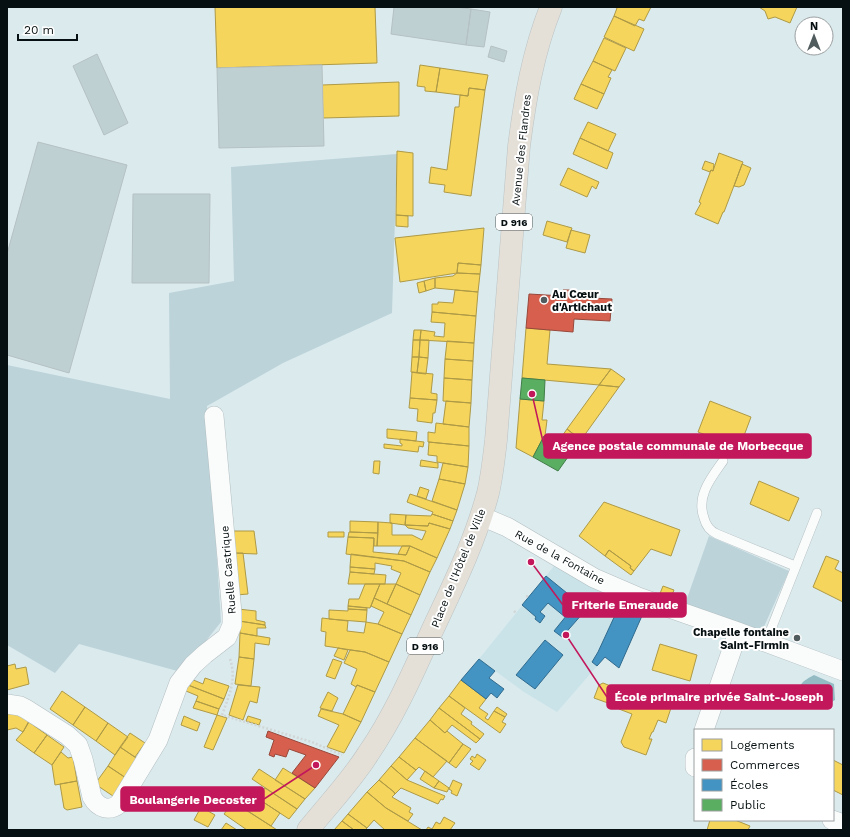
<svg xmlns="http://www.w3.org/2000/svg" width="850" height="837" font-family="'Work Sans',sans-serif">
<style>
.built{fill:#c9e3e9}
.green{fill:#bbd3d9}
.water{fill:#94bbc4}
.homes{fill:#f6d55c;stroke:#ae9a46}
.shops{fill:#d6604d;stroke:#98483b}
.schools{fill:#4393c3;stroke:#316b8e}
.public{fill:#5aae61;stroke:#417e49}
.building{fill:#bfd0d3;stroke:#b5c1c3}
.lines{fill:none;stroke-linecap:round;stroke-linejoin:round}
.service-casing{stroke:#b4bfc2;stroke-width:10}
.minor-casing{stroke:#b4bfc2;stroke-width:20}
.primary-casing{stroke:#bcc3c4;stroke-width:23}
.path{stroke:#d1d6d6;stroke-width:2.5;stroke-dasharray:2 2;stroke-linecap:butt}
.service{stroke:#fafcfc;stroke-width:9}
.minor{stroke:#fafcfc;stroke-width:19}
.primary{stroke:#e4e0d8;stroke-width:22}
.poi-dot{fill:#515c5e;stroke:#fff;stroke-width:1.5}
.labels{text-anchor:middle;stroke-width:4;stroke-linejoin:round;paint-order:stroke}
.shield{fill:#fff;stroke:#515758;stroke-width:1}
.shield-label{font-size:10px;font-weight:bold;fill:#060f11}
.street-label{font-size:11px;fill:#060f11;stroke:#fff}
.poi-label{font-size:11px;font-weight:bold;fill:#060f11;stroke:#fff;text-anchor:start}
.leader{fill:none;stroke:#c2185b;stroke-width:1.5}
.callout-dot{fill:#c2185b;stroke:#fff;stroke-width:1.5}
.callout{fill:#c2185b;stroke:#c2185b;stroke-width:1.5}
.callout-label{font-size:12px;text-anchor:middle;font-weight:bold;fill:#fff}
</style>
<rect width="100%" height="100%" fill="#dbeaed"/>
<path class="built" d="M554,566L601,592L645,609L619,668L605,657L557,712L524,692L479,659Z"/>
<path class="green" d="M397,154L392,313L283,363L207,406L221,622L181,672L79,644L55,673L7,645V365L170,399L169,293L234,281L231,167Z
M709,536L789,571L762,631L684,607Z"/>
<path class="water" d="M814,675L834,684L835,700L822,708L805,703C795,687 799,683 814,675Z"/>
<path class="homes" d="M215,7H375L377,63L217,68Z
M614,7H651L644,21L639,19L635,26L614,16L617,8Z
M759,7H797L790,23L775,17L768,19L765,11Z
M614,16L644,29L634,51L604,37Z
M604,38L626,48L615,71L593,61Z
M593,61L612,70L608,77L611,78L604,94L581,84Z
M420,65L440,68L436,92L425,91V87L417,86Z
M440,68L488,75L485,90L469,88L468,96L436,92Z
M399,82V116L323,118L322,85Z
M581,84L604,94L597,109L574,99Z
M469,88L485,90L471,196L444,192L445,185L429,183L431,167L447,170L455,107H459L460,95L468,96Z
M588,122L616,134L608,151L580,138Z
M580,138L613,153L607,169L573,154Z
M397,151L413,153V216L396,215Z
M719,153L743,162L724,212H723L718,224L695,214L701,203L699,202L711,170L713,171Z
M705,161L714,164L713,171L711,170L710,172L702,169Z
M742,164L751,168L744,185L739,187L734,186Z
M568,168L599,182L596,189L592,186L587,197L560,185Z
M396,215L408,216V227L396,226Z
M547,221L572,228L567,242L543,235Z
M484,228L481,265L458,263L457,273L400,282L395,238Z
M571,230L590,235L585,253L566,248Z
M458,263L481,265L480,274L457,273Z
M457,273L480,274L478,292L435,288V278L453,276Z
M435,278V288L426,291L424,281Z
M424,281L426,291L419,293L417,283Z
M455,290L478,292L476,316L432,312V304H438V302L453,303Z
M432,312L476,316L474,343L420,340L421,330L435,332L434,336L444,337L445,323L431,322Z
M526,328L550,330L547,364L611,369L599,385L522,378Z
M414,330H421L420,340H413Z
M413,340H420L419,357H412Z
M420,340H429L428,358L419,357Z
M447,341L474,343L473,361L445,359Z
M412,357H419L417,373L411,372Z
M419,357L428,358L426,374L417,373Z
M445,359L473,361L472,380L444,378Z
M611,369L625,379L619,387L599,385Z
M412,372L433,374L431,393L437,394V400L410,398Z
M444,378L472,380L471,403L443,401Z
M599,385L619,387L581,440L567,429Z
M410,398L437,400L435,413H433L432,423L417,421L418,409L409,408Z
M520,399L544,401L542,420H547L545,436H544L533,457L516,448Z
M446,401L471,403L469,427L443,424Z
M710,401L751,417L739,449L718,442L719,440L698,432Z
M436,423L469,427V446L428,442V432L435,433Z
M387,429L417,432L416,441L387,438Z
M567,429L581,440L573,450L558,442Z
M400,439L424,442L423,447L419,446L418,452L384,448V444L402,446V444L400,443Z
M429,442L469,446L468,467L437,462V456L428,455Z
M421,460L438,463V468L420,466Z
M374,461H380L379,474L373,473Z
M443,463L468,467L465,484L439,479Z
M439,479L465,484L457,510L432,501Z
M759,481L799,498L789,521L750,504Z
M420,487L429,490L426,499L417,496Z
M410,494L457,510L453,521L432,514L433,512L407,502Z
M604,502L680,530L671,556L651,549L634,571L630,568L631,566L609,550L605,556L579,536Z
M390,514L406,515L405,525L390,523Z
M432,514L453,521L450,529L429,523L428,526L405,525L406,515L431,516Z
M350,521L378,522V533L350,532Z
M378,522L392,523V535H412L422,540L426,531L408,528L405,525L428,526L429,523L450,529L437,558L410,546H377Z
M230,531H254L257,554L232,553Z
M328,532H344V537H328Z
M349,532L378,533L377,546H374V538L348,537Z
M348,537L374,538L373,552L406,555L410,546L437,558L430,572L404,561L346,554Z
M402,546H410L406,555L398,554Z
M609,550L631,566L630,568L634,571L631,575L605,556Z
M232,553H243L248,594L236,595Z
M351,554L404,561L430,572L420,595L396,584L401,573L391,569L392,566L375,563V569L350,567Z
M826,556L839,561L835,569L843,573V602L813,587Z
M350,567L375,569L374,574L350,572Z
M350,572L386,575L385,584H348Z
M365,584H380L370,608L348,606L349,599H359Z
M380,584H396L387,604L374,598Z
M396,584L420,595L411,615L387,604Z
M663,586L674,590L670,600L659,596Z
M374,598L411,615L402,634L378,624L384,612L371,606Z
M348,606L367,608V610L348,609Z
M238,609L256,611V620L265,622V625L239,621Z
M348,609L367,610L366,622L329,619V610L348,611Z
M322,618L348,621L347,631L364,633L366,622L378,624L402,634L389,662L365,652L325,646L326,632L321,631Z
M239,621L265,625L266,628H257V636L240,633Z
M240,633L270,638L269,645L255,643L254,659L239,657Z
M660,644L697,655L690,681L652,670Z
M338,648L348,650L344,660L334,656Z
M350,650L365,652L389,662L375,692L357,685L356,687L351,684L357,669L344,663Z
M239,657L254,659L251,686L235,684Z
M333,659L342,662L335,679L326,676Z
M15,664L16,669L26,667L29,684L7,690V666Z
M205,678L229,686L224,699L188,685L191,679L203,684Z
M461,680L486,699L479,708L488,714L485,718L488,720L494,711L505,717L502,722L506,724L500,733L449,696Z
M603,683L647,700L646,703L652,706L654,699L672,705L666,723L658,720L653,732H652L649,739H652L646,755L624,747L621,742L632,714L619,709V707L594,698L599,685Z
M188,685L224,699L219,709L196,701L198,696L186,691Z
M238,685L260,687L257,703L250,701L243,720L229,715Z
M357,685L375,692L361,722L343,714Z
M62,691L85,707L73,725L50,709Z
M328,692L338,698L332,711L320,708Z
M449,696L465,708L461,714L472,722L471,724L484,734L480,739L439,708Z
M196,701L219,709L217,715L193,708Z
M85,707L108,723L96,741L73,725Z
M497,707L507,714L505,717L494,711Z
M439,708L480,739L476,743L452,725L445,733L430,720Z
M321,709L343,714L361,722L344,753L327,747L339,725L318,716Z
M19,711L31,717L23,732L16,728L7,730V714Z
M217,715L227,718L213,750L204,747Z
M184,716L200,723L197,731L181,725Z
M248,716L261,720L259,725L246,721Z
M430,720L445,733L447,731L463,744L449,763L415,738Z
M29,722L47,735L34,753L16,740L23,732Z
M108,723L128,737L115,755L96,741Z
M130,733L145,743L135,757L120,747Z
M47,735L64,747L52,765L34,753Z
M415,738L447,761L433,777L419,767L416,770L399,757Z
M463,744L471,749L456,768L449,763Z
M120,747L139,760L126,778L108,766Z
M61,752L68,758L73,757L77,781L55,785L52,765Z
M477,754L486,760L479,770L470,764L473,761L470,759L472,756L475,758Z
M399,757L416,770L407,780L391,766Z
M833,760L843,765V795L833,790Z
M108,766L126,778L113,796L95,784Z
M391,766L407,780L445,796L443,800L441,799L438,804L401,788L395,794L394,792L379,780Z
M283,768L315,788L305,799L275,780Z
M259,769L305,799L297,809L252,779Z
M425,771L439,781L434,788L420,779Z
M379,780L394,792L395,794L392,797L411,808L409,812L413,814L408,821L386,808L367,792Z
M453,780L462,784L457,796L451,793L452,791L449,789Z
M77,781L82,807L67,810L64,808L60,784Z
M439,781L449,788L447,792L434,788Z
M265,788L297,809L289,819L257,798Z
M237,791L240,793L238,797L249,805L254,803L257,798L280,813L271,826L231,800Z
M367,792L386,808L422,830H385L374,820L367,828L348,814Z
M233,802L271,826L277,830H247L224,814Z
M201,807L215,815L208,827L194,820Z
M348,814L367,828L365,830H354L342,821Z
M444,817L455,823L450,830H426L428,827L432,829L436,822L440,824Z
M710,820H735L750,826L748,830H707Z
M342,821L354,830H334Z
M226,823L237,830H221Z"/>
<path class="shops" d="M563,290H571V297L612,299L610,321L574,319L573,332L526,328L529,294L563,296Z
M268,731L339,757L315,788L292,773L306,755L289,749L286,757L275,754L274,757L269,755L274,740L266,737Z"/>
<path class="schools" d="M546,576L578,602L565,617L548,603L540,612L545,616L540,623L535,619L536,617L522,605Z
M622,600L645,609L619,668L605,657L597,666L592,662L598,652Z
M575,605L584,612L562,637L554,631Z
M545,640L563,655L535,689L516,675Z
M479,659L495,671L489,678L504,689L497,698L491,693L486,699L461,680Z"/>
<path class="public" d="M522,378L545,380L544,401L520,399Z
M544,436L573,450L558,471L533,457Z"/>
<path class="building" d="M394,7H455L471,9L466,45L391,34Z
M471,9L490,12L484,47L466,45Z
M491,46L507,51L504,62L488,57Z
M97,54L128,123L104,135L73,66Z
M322,65L324,146L219,148L217,68Z
M38,142L127,165L69,373L7,355V254Z
M133,194H210L209,283H132Z"/>
<g class="lines">
<g class="service-casing">
<path id="service" d="M723,461C711,478 696,496 704,518C706,526 710,531 717,534L795,566
M766,642L817,513"/>
</g>
<g class="minor-casing">
<path id="minor" d="M481,516L507,527L594,578L638,597L738,632L843,671
M7,704L20,706L26,709L67,735L78,745L83,759L92,797C98,808 109,812 119,804L158,740L179,683L193,665L205,654L227,637L232,625V613L214,416
M704,730L738,632
M695,758V767
M832,820L843,824"/>
</g>
<g class="primary-casing">
<path id="primary" d="M308,830C328,805 351,781 368,754C394,716 412,675 431,633C452,588 475,542 488,493C492,476 494,458 496,440L519,146C525,99 533,52 551,7"/>
</g>
<path class="path" d="M526,596L529,597
M514,611L516,613
M230,659C237,679 229,696 222,715L312,742L342,755"/>
<use href="#service" class="service"/>
<use href="#minor" class="minor"/>
<use href="#primary" class="primary"/>
</g>
<g class="poi-dot">
<circle cx="544" cy="300" r="4"/>
<circle cx="797" cy="638" r="4"/>
</g>
<g class="labels">
<g class="shield">
<rect x="496" y="214" width="36" height="16" rx="3"/>
<rect x="407" y="638" width="36" height="16" rx="3"/>
</g>
<g class="shield-label">
<text x="514" y="226">D 916</text>
<text x="425" y="650">D 916</text>
</g>
<g class="street-label">
<text transform="translate(521 150) rotate(-84)" y="4">Avenue des Flandres</text>
<text transform="translate(560 557) rotate(29)" y="4">Rue de la Fontaine</text>
<text transform="translate(458 568) rotate(-68)" y="4">Place de l'Hôtel de Ville</text>
<text transform="translate(228 570) rotate(-95)" y="4">Ruelle Castrique</text>
</g>
<g class="poi-label">
<text x="552" y="298">Au Cœur<tspan x="552" dy="13">d'Artichaut</tspan></text>
<text x="789" y="636" text-anchor="end">Chapelle fontaine<tspan x="789" dy="13">Saint-Firmin</tspan></text>
</g>
</g>
<path class="leader" d="M532 394L544 446M531 562L563 605M566 635L607 697M316 765L264 799"/>
<g class="callout-dot">
<circle cx="532" cy="394" r="4"/>
<circle cx="531" cy="562" r="4"/>
<circle cx="566" cy="635" r="4"/>
<circle cx="316" cy="765" r="4"/>
</g>
<g class="callout">
<rect x="544" y="434" width="267" height="24" rx="4"/>
<rect x="563" y="593" width="123" height="24" rx="4"/>
<rect x="607" y="685" width="225" height="24" rx="4"/>
<rect x="121" y="787" width="143" height="24" rx="4"/>
</g>
<g class="callout-label">
<text x="678" y="450">Agence postale communale de Morbecque</text>
<text x="625" y="609">Friterie Emeraude</text>
<text x="719" y="701">École primaire privée Saint-Joseph</text>
<text x="193" y="804">Boulangerie Decoster</text>
</g>
<rect width="850" height="837" fill="none" stroke="#060f11" stroke-width="16"/>
<rect x="694" y="729" width="140" height="92" fill="#ffffff" stroke="#9b9fa0"/>
<rect x="702" y="739" width="20" height="12" fill="#f6d55c" stroke="#9b9fa0"/>
<text x="730" y="749" font-size="12" fill="#060f11">Logements</text>
<rect x="702" y="759" width="20" height="12" fill="#d6604d" stroke="#9b9fa0"/>
<text x="730" y="769" font-size="12" fill="#060f11">Commerces</text>
<rect x="702" y="779" width="20" height="12" fill="#4393c3" stroke="#9b9fa0"/>
<text x="730" y="789" font-size="12" fill="#060f11">Écoles</text>
<rect x="702" y="799" width="20" height="12" fill="#5aae61" stroke="#9b9fa0"/>
<text x="730" y="809" font-size="12" fill="#060f11">Public</text>
<g transform="translate(814 36)"><circle r="19" fill="#ffffff" stroke="#9b9fa0"/>
<path d="M0-3L7 15L0 10L-7 15Z" fill="#515c5e"/>
<text y="-6" font-size="11" font-weight="bold" text-anchor="middle" fill="#060f11">N</text>
</g>
<path d="M18 34v6h59v-6" fill="none" stroke="#060f11" stroke-width="2"/>
<text x="24" y="34" font-size="12" fill="#060f11" stroke="#ffffff" stroke-width="3" paint-order="stroke">20 m</text>
</svg>
